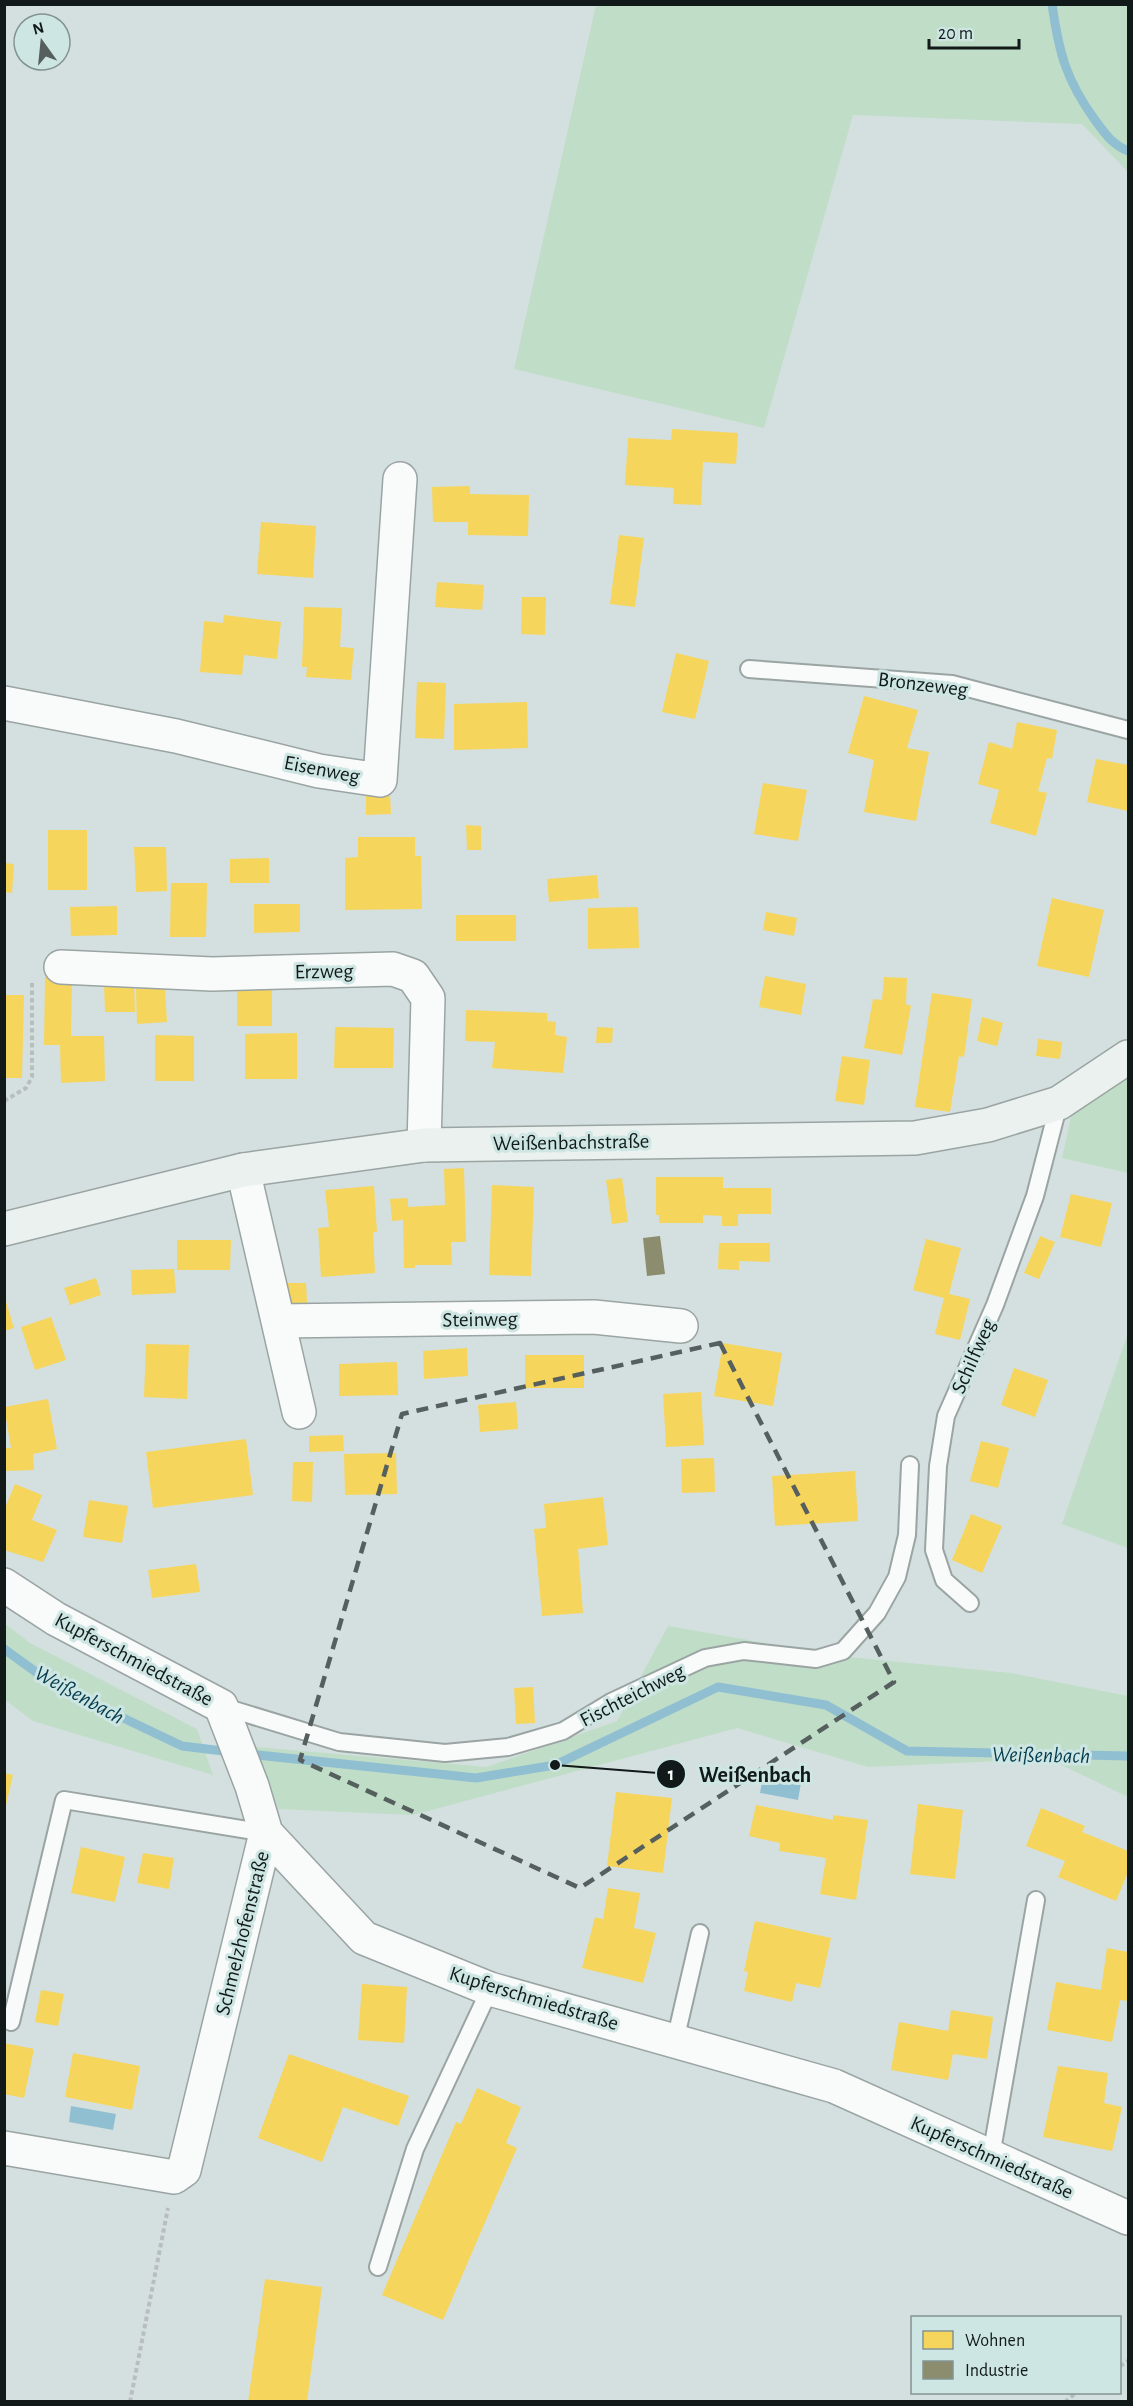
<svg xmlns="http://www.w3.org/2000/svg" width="1133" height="2406" font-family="'Alegreya Sans',sans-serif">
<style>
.green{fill:#c0ddc7}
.water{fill:#91bfd2}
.homes{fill:#f6d55c}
.industry{fill:#8c8c6e}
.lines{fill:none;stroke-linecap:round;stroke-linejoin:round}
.stream{stroke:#91bfd2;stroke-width:9}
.lane-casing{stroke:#9aa4a3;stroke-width:20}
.street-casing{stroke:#9aa4a3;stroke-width:36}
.secondary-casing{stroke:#9aa4a3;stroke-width:36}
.path{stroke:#b8bebe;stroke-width:4;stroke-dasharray:4.5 3;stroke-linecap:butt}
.lane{stroke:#f9fafa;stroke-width:16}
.street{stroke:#f9fafa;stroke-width:33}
.secondary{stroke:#ebf1ef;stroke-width:33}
.marked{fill:none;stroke:#555f5e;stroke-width:4.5;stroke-dasharray:12 8;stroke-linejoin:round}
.labels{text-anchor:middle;stroke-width:6;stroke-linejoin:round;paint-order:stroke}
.street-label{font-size:21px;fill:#111a19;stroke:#cee6e3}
.water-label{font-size:22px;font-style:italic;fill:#053d50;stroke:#cee6e3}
.leader{fill:none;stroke:#111a19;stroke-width:2}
.callout-dot{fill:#111a19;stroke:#cee6e3;stroke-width:2}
.mark-label{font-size:18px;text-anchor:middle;font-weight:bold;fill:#fff}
.callout-label{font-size:22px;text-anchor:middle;font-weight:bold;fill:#111a19;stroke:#cee6e3;stroke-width:6;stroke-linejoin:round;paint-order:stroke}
</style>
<rect width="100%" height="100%" fill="#d4e0df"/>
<path class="green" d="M596,5H1128V172L1082,124L853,115L764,428L514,369Z
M1128,1070V1173L1062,1158L1073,1108Z
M1128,1333V1548L1062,1524Z
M4,1623L30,1643L197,1729L213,1775L33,1721L5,1700Z
M668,1626L839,1656L1011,1673L1128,1696V1797L1049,1759L868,1767L737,1728L413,1815L278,1809L256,1747L487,1767L617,1721Z"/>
<path class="water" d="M763,1777L801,1783L798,1800L760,1793Z
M71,2106L116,2114L113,2130L69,2122Z"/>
<path class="homes" d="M672,429L738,433L736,464L703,462L701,505L673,504L674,488L625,485L628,438L671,440Z
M470,486V494L529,495L528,536L468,535V522H433L432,487Z
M261,522L316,526L313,578L257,574Z
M619,535L644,538L635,607L610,604Z
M437,582L484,585L482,610L435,607Z
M522,597H546L545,635L521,634Z
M304,607L342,608L340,647L354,648L351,680L306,677L307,667H302Z
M224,615L281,622L277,659L244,655L242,675L200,672L204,621L223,623Z
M676,653L709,661L695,719L662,712Z
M417,682L446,683L444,739L415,738Z
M864,696L918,710L907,748L929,752L916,821L864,812L874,760L848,753Z
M527,702L528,748L454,750V704Z
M1017,722L1057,730L1052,759L1047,758L1038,791L1047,793L1036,836L990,823L999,790L978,784L989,742L1012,749Z
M1096,759L1128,765V811L1087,802Z
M763,783L807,790L798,841L754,834Z
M390,795L391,814L366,815V796Z
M466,825L481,826V850H467Z
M48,830H87V890H48Z
M358,837H415V856H421L422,909L345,910V858L358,857Z
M134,847H166L167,891L136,892Z
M269,858V883H230V859Z
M4,863L14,864L12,893L4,892Z
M597,875L599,898L549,902L547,879Z
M171,883H207L206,937H170Z
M1052,898L1104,910L1089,977L1037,966Z
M254,904H300V932L254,933Z
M117,906V935L71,936L70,907Z
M638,907L639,948L588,949V908Z
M766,912L797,918L794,936L763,930Z
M456,915H516V941H456Z
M765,976L806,984L801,1015L759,1007Z
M45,977L72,978L71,1036H104L105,1081L61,1083L60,1045H44Z
M884,977L907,978L906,1004L911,1006L902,1055L864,1048L873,999L882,1000Z
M134,982L135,1012H105L104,983Z
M165,988L167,1022L137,1024L136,989Z
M237,989H272V1026H237Z
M932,993L972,999L964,1057L959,1056L950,1112L915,1107Z
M4,995H24L22,1078H4Z
M466,1010L547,1013V1021L556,1022L555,1035L567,1037L563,1073L492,1068L495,1042L465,1041Z
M982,1017L1003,1023L997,1046L977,1041Z
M335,1027L394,1028L393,1068H334Z
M597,1027L613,1028L612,1043H596Z
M297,1033V1079H245V1034Z
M155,1035L194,1036V1081H155Z
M1038,1039L1062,1042L1060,1059L1036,1056Z
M842,1056L870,1060L864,1105L835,1101Z
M464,1168L466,1242H451L452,1265H415V1268H404L403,1220L392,1221L390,1199L408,1198V1207L445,1205L444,1169Z
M656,1177H723V1188H771V1214H738V1226H722V1216L703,1215V1223H659V1215H656Z
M622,1178L628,1222L612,1224L606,1180Z
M492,1185L534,1187L531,1276L489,1275Z
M374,1186L377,1232H373L375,1273L321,1277L318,1228L329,1227L325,1190Z
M1071,1194L1112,1203L1101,1247L1060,1237Z
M1040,1236L1055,1242L1039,1279L1024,1273Z
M926,1239L961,1248L949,1294L970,1299L960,1340L935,1334L944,1298L913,1290Z
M177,1240H231L230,1270H177Z
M719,1243H770V1262L739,1261V1270L718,1269Z
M174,1269L176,1293L132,1295L131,1270Z
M96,1278L101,1295L70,1305L64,1288Z
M285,1283H306L307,1303L285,1304Z
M4,1295L14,1328L4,1331Z
M51,1317L66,1360L35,1370L21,1327Z
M723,1343L782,1353L773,1406L714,1396Z
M146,1344L189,1345L187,1399L144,1397Z
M467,1348L468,1376L424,1379L423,1351Z
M525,1355H584V1388H525Z
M397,1362L398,1395L339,1396V1364Z
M1014,1368L1048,1380L1035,1417L1001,1405Z
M701,1392L704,1445L666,1447L663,1394Z
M48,1399L57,1449L33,1454L34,1470L5,1471V1448H11L4,1407Z
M516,1402L518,1429L480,1432L478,1405Z
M343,1435L344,1451L309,1452V1436Z
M246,1439L253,1495L153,1508L146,1452Z
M981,1441L1009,1448L998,1488L970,1481Z
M396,1453L397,1494L345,1495L344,1454Z
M714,1458L715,1492L682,1493L681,1459Z
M293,1462H313L312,1502L292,1501Z
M855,1471L858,1521L775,1526L772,1476Z
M15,1484L42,1495L32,1520L57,1530L43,1562L4,1550V1510Z
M603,1497L608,1545L578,1549L583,1613L542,1616L534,1529L546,1528L544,1504Z
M89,1500L128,1506L122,1543L83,1537Z
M971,1514L1002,1526L982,1573L952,1560Z
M196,1564L200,1592L152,1598L148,1570Z
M533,1687L535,1723L516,1724L514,1688Z
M4,1773L13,1775L5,1809H4Z
M616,1792L672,1798L663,1873L607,1866Z
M918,1804L963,1810L955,1879L910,1874Z
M756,1805L833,1820V1815L868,1820L856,1900L820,1894L826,1858L779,1851L780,1843L749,1836Z
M1041,1808L1085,1826L1082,1832L1128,1851V1872L1116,1901L1058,1877L1065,1861L1026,1846Z
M81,1847L125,1857L115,1902L71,1893Z
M143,1853L174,1858L169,1889L137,1883Z
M608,1888L640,1893L634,1928L656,1933L643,1983L582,1968L595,1917L603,1919Z
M755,1921L831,1938L820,1988L796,1983L792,2002L744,1991L748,1972L744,1971Z
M1107,1948L1128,1952V2001L1120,2000L1112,2042L1047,2030L1056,1982L1101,1990Z
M362,1984L407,1987L404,2043L358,2040Z
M41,1990L64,1994L58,2026L35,2022Z
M951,2010L993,2017L987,2059L953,2054L948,2080L891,2070L899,2022L948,2031Z
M4,2043L34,2049L24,2098L4,2094Z
M73,2053L140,2066L132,2110L65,2097Z
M289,2054L409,2096L398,2126L343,2107L322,2162L258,2138Z
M1058,2066L1108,2073L1104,2103L1122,2107L1112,2151L1043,2137Z
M477,2088L521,2107L506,2143L517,2148L443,2320L382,2295L456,2122L461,2124Z
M265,2279L322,2287L307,2402H248Z"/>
<path class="industry" d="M660,1236L665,1274L647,1276L643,1238Z"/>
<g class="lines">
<path class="stream" d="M1052,4C1059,53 1066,80 1095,120C1106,135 1112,144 1128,151
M4,1649L54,1685L182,1746L231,1752
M248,1754L476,1778L555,1765L718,1687L826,1705L907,1751L1128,1756"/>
<g class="lane-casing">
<path id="lane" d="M749,669L952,684L1128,730
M970,1603L944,1580L934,1550L938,1466L946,1416L995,1305L1035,1196L1059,1103
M221,1706L339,1742L445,1753L508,1747L563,1731L611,1702L705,1658L744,1651L816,1659L843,1651L877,1613L897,1577L907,1535L910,1465
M11,2022L64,1800L266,1833
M675,2041L700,1933
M991,2156L1036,1900
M378,2267L415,2149L490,1989"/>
</g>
<g class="street-casing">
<path id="street" d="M4,703L176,736L319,771L380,780L400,479
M61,967L212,974L393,969L413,976L428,998L424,1145
M243,1170L278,1321L594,1317L681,1326
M278,1321L299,1412
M4,1585L56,1619L221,1706L252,1786L266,1833L364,1938L490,1989L834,2086L1128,2218
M4,2148L174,2177L184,2170L266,1833"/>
</g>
<g class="secondary-casing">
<path id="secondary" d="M4,1229L243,1170L424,1145L915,1138L988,1125L1059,1103L1128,1057"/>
</g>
<path class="path" d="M4,1101L26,1088L32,1077V983
M1120,2366L1128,2361
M130,2402L168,2208
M1065,2402L1077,2392"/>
<use href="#lane" class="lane"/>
<use href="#street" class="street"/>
<use href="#secondary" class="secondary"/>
</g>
<path class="marked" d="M720,1343L894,1682L580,1888L300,1760L402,1414Z"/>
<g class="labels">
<g class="street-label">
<text transform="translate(923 684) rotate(7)" y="7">Bronzeweg</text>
<text transform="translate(322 769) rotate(11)" y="7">Eisenweg</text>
<text transform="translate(324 971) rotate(-1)" y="7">Erzweg</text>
<text transform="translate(571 1142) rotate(-1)" y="7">Weißenbachstraße</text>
<text transform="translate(480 1319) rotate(-1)" y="7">Steinweg</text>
<text transform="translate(973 1356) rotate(-66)" y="7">Schilfweg</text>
<text transform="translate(134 1659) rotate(28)" y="7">Kupferschmiedstraße</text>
<text transform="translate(632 1695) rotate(-27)" y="7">Fischteichweg</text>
<text transform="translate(242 1933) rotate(-76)" y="7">Schmelzhofenstraße</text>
<text transform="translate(534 1998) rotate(17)" y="7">Kupferschmiedstraße</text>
<text transform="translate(992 2157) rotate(24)" y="7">Kupferschmiedstraße</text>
</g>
<g class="water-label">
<text transform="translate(80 1694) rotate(29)" y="8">Weißenbach</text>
<text transform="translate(1041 1754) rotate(1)" y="8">Weißenbach</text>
</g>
</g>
<path class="leader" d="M555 1765L671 1774"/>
<g class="callout-dot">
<circle cx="555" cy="1765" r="6"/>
<circle cx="671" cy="1774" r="15"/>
</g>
<g class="mark-label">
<text x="671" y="1780">1</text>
</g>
<g class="callout-label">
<text x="755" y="1782">Weißenbach</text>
</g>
<rect width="1133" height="2406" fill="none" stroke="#111a19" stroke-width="12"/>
<rect x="911" y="2316" width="210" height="78" fill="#cee6e3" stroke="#829492" stroke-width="1.5"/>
<rect x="923" y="2331" width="30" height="18" fill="#f6d55c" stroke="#829492" stroke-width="1.5"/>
<text x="965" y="2346" font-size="18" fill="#111a19">Wohnen</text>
<rect x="923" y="2361" width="30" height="18" fill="#8c8c6e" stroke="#829492" stroke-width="1.5"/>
<text x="965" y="2376" font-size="18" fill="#111a19">Industrie</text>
<g transform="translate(42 42) rotate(345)"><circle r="28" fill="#cee6e3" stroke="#829492" stroke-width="1.5"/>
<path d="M0-4.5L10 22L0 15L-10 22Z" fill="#555f5e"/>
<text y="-9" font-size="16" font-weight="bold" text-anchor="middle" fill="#111a19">N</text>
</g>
<path d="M929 39v9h90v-9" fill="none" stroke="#111a19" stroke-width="3"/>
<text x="938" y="39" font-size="18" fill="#111a19" stroke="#cee6e3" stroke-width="4.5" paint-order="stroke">20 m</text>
</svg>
